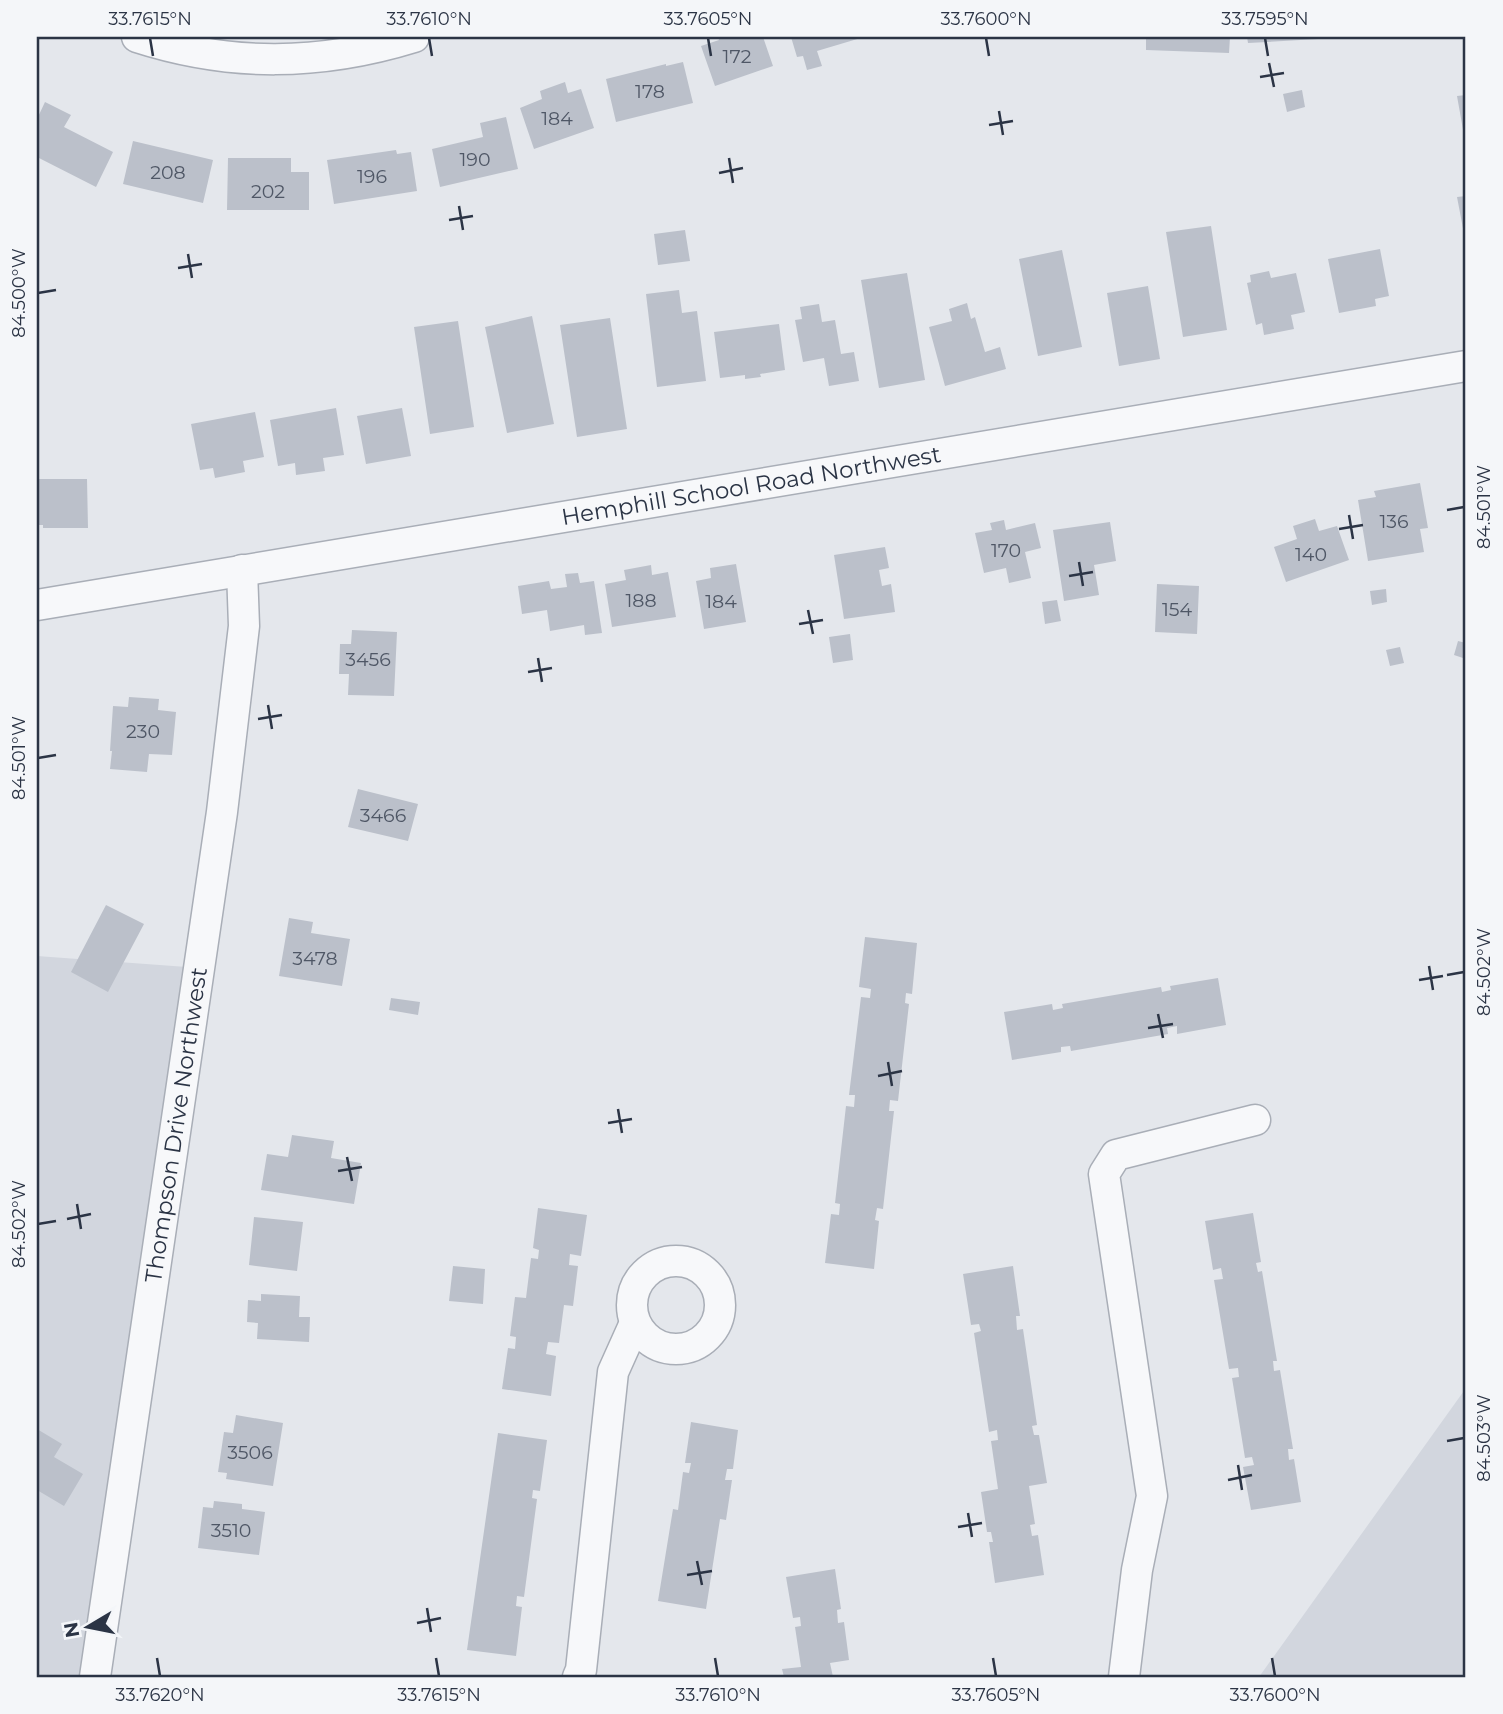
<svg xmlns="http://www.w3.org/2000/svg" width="1503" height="1714" font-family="Montserrat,sans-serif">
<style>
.built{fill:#d2d6de}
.building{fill:#bbc0ca}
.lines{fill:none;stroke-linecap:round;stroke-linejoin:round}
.minor-casing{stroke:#a9aeb7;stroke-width:33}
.minor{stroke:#f7f8fa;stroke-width:30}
.ticks{fill:none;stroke:#2b3445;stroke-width:2.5}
.labels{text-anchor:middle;stroke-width:6;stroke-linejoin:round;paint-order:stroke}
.number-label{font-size:19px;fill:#4f5766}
.street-label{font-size:23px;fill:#2b3445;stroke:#f4f6f9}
.neatline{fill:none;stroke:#2b3445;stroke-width:2.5}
.ticks-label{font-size:18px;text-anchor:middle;fill:#2b3445}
</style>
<rect width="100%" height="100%" fill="#e4e7ec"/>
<path class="built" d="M37,956L214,969L91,1677H37Z
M1466,1388V1677H1259Z"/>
<path class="building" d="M718,37H763L773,66L715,86L701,46L719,40Z
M791,37H864L817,51L822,66L807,70L803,56L797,57Z
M1146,37H1230L1229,53L1146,50Z
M1247,37H1318V39L1248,43Z
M683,62L693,103L616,122L606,79L666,64V66Z
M565,82L568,93L581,89L594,128L534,149L520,108L542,99L540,91Z
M1302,90L1305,107L1287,112L1283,94Z
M1466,95V141H1465L1457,96Z
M45,102L71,115L64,127L113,152L96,187L37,157V119Z
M506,117L518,169L440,187L432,149L483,137L480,123Z
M133,141L213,160L203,203L123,184Z
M396,150L397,154L411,152L417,191L334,204L327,160Z
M228,158H291V172H309V210H227Z
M1466,196V239H1465L1457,197Z
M1211,226L1227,330L1183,337L1166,232Z
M685,230L690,261L658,265L654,234Z
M1380,249L1389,296L1375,299L1376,306L1339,313L1328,259Z
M1062,250L1082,347L1038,356L1019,259Z
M1269,271L1271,278L1296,273L1305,312L1291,315L1294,329L1264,335L1262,323L1256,325L1247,283L1251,282L1250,275Z
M907,273L925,380L879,388L861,280Z
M1148,286L1160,359L1119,366L1107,293Z
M679,290L682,313L697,311L706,381L657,387L646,294Z
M967,303L971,319L975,317L985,352L1000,347L1006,369L945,386L929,327L952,321L949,309Z
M819,304L822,322L835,320L841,354L854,352L859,381L829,386L824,358L803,362L795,320L802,319L800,307Z
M532,316L554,424L507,433L485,327Z
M610,318L627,429L577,437L560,325Z
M458,321L474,427L430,434L414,327Z
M779,324L785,370L760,374L761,377L745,379V375L720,378L714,332Z
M336,408L344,455L323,458L325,471L296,475L295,463L278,466L270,420Z
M402,408L411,456L366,464L357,416Z
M255,412L264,457L243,461L245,472L215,478L213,468L200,470L191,424Z
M37,479H87L88,528H43V525H37Z
M1420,483L1428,528L1420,529L1424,552L1368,561L1358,500L1376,497L1374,491Z
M1315,519L1319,531L1337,526L1349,560L1286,582L1274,547L1297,539L1293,526Z
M1004,520L1006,530L1035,523L1041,548L1025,552L1031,578L1009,583L1006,568L984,573L975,533L992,530L990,523Z
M1110,522L1116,561L1094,565L1099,595L1064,601L1053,530Z
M885,547L889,568L879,570L882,586L891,584L895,612L844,619L834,555Z
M736,564L746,622L704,629L696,581L711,578L710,568Z
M651,565L652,575L668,572L676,617L612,627L605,584L626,580L624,570Z
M578,573L580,583L594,581L602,633L585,635L584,625L550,631L547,610L522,614L518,586L549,581L551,589L567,587L565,574Z
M1157,584L1199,586L1197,634L1155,632Z
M1386,589L1387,602L1372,605L1370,591Z
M1057,600L1061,621L1045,624L1042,602Z
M352,630L397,632L394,696L348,695L349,674H339L340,644H351Z
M850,634L853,660L833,663L829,637Z
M1458,641L1466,643V659L1454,655Z
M1400,647L1404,663L1390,666L1386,650Z
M129,697L159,699L158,710L176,712L172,755L149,754L147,772L110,769L112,751H110L113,706L128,707Z
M358,789L418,804L408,841L348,827Z
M106,905L144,924L108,992L71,972Z
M289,918L313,922L311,933L350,939L342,986L279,976Z
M865,937L917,943L912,994L906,993L905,1003L909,1004L898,1101L890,1100L889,1111H894L883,1209L877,1208L875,1220L879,1221L874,1269L825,1263L831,1214L839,1215L840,1204L835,1203L846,1106L854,1107L855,1095H849L861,997L870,998L871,989L859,987Z
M1218,978L1226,1025L1177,1034V1026L1167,1028L1168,1034L1071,1051L1070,1046L1061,1047V1052L1012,1060L1004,1012L1052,1004L1053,1010L1063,1008L1062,1004L1161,987L1162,992L1171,990L1170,986Z
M391,998L420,1002L418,1015L389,1010Z
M292,1135L334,1141L331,1158L361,1163L354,1204L261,1190L267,1154L288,1157Z
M538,1208L587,1215L581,1256L570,1254L569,1265L578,1266L573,1306L564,1305L559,1343L548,1342L546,1354L556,1356L551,1396L502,1389L508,1348L515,1349L516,1337L510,1336L515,1297L526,1298L531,1258L538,1259L539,1250L533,1248Z
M1253,1213L1261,1262L1256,1263L1258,1272L1262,1271L1277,1361H1273L1274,1371L1280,1370L1293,1449H1288L1289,1460L1294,1459L1301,1502L1251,1510L1243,1467L1254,1465L1252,1457L1245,1458L1232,1378L1239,1377L1238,1368L1229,1369L1214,1280L1223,1279L1221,1268L1213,1270L1205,1221Z
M254,1217L303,1222L297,1271L249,1265Z
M453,1266L485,1269L483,1304L449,1301Z
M1013,1266L1020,1316H1016L1017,1330L1023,1329L1037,1425L1032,1426L1034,1435H1039L1047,1483L1029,1486L1035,1524L1030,1525L1032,1536L1038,1535L1044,1575L995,1583L989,1542H993L991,1532H987L981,1492L998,1489L991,1441L998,1440L997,1430L989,1432L974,1333L981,1331L979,1324L971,1325L963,1274Z
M261,1294L300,1296L299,1317H310L309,1342L257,1339L258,1323L247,1322L248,1300L261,1301Z
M236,1415L283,1423L273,1486L226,1479L227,1473L218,1472L224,1432L233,1433Z
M691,1422L738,1430L733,1469H727L725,1480H732L726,1520L720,1519L706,1609L658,1601L673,1509L678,1510L683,1472L689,1473L691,1463H685Z
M37,1429L62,1444L54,1457L83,1474L64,1506L37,1490Z
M498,1433L547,1440L540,1491L533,1490L532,1498L537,1499L524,1597L517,1596L516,1606L522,1607L516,1656L467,1650Z
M214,1501L242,1504V1509L265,1512L259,1555L198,1548L203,1507L213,1508Z
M835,1569L841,1609L837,1610L838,1623L844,1622L849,1660L830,1663L833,1677H784L782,1669L801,1667L795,1627L801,1626L800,1617L793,1618L786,1577Z"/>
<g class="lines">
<g class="minor-casing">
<g id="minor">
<path d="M137,37C230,67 320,66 414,37"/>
<path id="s1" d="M37,605L1466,366"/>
<circle cx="676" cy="1305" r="44"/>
<path id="s2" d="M95,1677L222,812L244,626L242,570"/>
<path d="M578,1677L581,1670L613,1372L635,1323"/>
<path d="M1124,1677L1137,1570L1152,1496L1104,1174L1116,1155L1255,1120"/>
</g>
</g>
<use href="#minor" class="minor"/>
</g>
<path class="ticks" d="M150,38L153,56M429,38L432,56M708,38L711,56M986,38L989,56M1265,38L1268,56M1269,63L1274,87M1260,77L1284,73M999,111L1003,135M989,125L1013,121M729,158L733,183M719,173L743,168M459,206L463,230M449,220L473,216M188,254L192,278M178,268L202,264M38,293L56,290M1447,510L1464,507M1349,515L1353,539M1339,529L1363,525M1079,562L1083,586M1069,576L1093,572M808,610L813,634M799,624L823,620M538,658L542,682M528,672L552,668M268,705L272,729M258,719L282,715M38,758L56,755M1429,966L1433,990M1447,975L1464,972M1419,980L1443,976M1158,1014L1163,1038M1148,1028L1173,1024M888,1062L892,1086M878,1076L902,1071M618,1109L622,1133M608,1123L632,1119M347,1157L352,1181M338,1171L362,1167M77,1204L81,1229M67,1219L91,1214M38,1224L56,1221M1447,1441L1464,1438M1238,1465L1242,1490M1228,1480L1252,1475M968,1513L972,1537M958,1527L982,1523M697,1561L702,1585M687,1575L712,1571M427,1608L431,1632M417,1623L441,1618M157,1658L160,1676M436,1658L439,1676M715,1658L718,1676M993,1658L996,1676M1272,1658L1275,1676"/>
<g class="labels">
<g class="number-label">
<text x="737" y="63">172</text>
<text x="650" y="98">178</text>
<text x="557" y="125">184</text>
<text x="475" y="166">190</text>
<text x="168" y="179">208</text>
<text x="372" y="183">196</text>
<text x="268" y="198">202</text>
<text x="1394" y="528">136</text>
<text x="1006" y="557">170</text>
<text x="1311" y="561">140</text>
<text x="641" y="607">188</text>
<text x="721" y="608">184</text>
<text x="1177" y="616">154</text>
<text x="368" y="666">3456</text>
<text x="143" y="738">230</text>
<text x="383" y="822">3466</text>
<text x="315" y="965">3478</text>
<text x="250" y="1459">3506</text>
<text x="231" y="1537">3510</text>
</g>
<g class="street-label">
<text dy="8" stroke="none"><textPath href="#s1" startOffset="724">Hemphill School Road Northwest</textPath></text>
<text dy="8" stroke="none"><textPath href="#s2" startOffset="558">Thompson Drive Northwest</textPath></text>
</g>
</g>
<rect width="1503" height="1714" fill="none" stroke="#f4f6f9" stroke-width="77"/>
<g transform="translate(88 1627) rotate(260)" stroke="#f4f6f9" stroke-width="5" paint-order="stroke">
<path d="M0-5L12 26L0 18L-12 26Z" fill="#2b3445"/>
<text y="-10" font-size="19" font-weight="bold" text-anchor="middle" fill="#2b3445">N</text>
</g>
<rect x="38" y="38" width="1426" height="1638" class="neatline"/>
<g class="ticks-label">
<text x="150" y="25">33.7615°N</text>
<text x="429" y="25">33.7610°N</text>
<text x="708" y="25">33.7605°N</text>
<text x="986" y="25">33.7600°N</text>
<text x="1265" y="25">33.7595°N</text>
<text transform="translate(19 293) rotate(-90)" y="6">84.500°W</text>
<text transform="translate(1484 507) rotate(-90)" y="6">84.501°W</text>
<text transform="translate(19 758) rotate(-90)" y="6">84.501°W</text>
<text transform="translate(1484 972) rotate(-90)" y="6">84.502°W</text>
<text transform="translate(19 1224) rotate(-90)" y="6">84.502°W</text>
<text transform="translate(1484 1438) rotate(-90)" y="6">84.503°W</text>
<text x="160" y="1701">33.7620°N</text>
<text x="439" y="1701">33.7615°N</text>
<text x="718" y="1701">33.7610°N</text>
<text x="996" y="1701">33.7605°N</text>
<text x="1275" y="1701">33.7600°N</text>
</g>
</svg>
